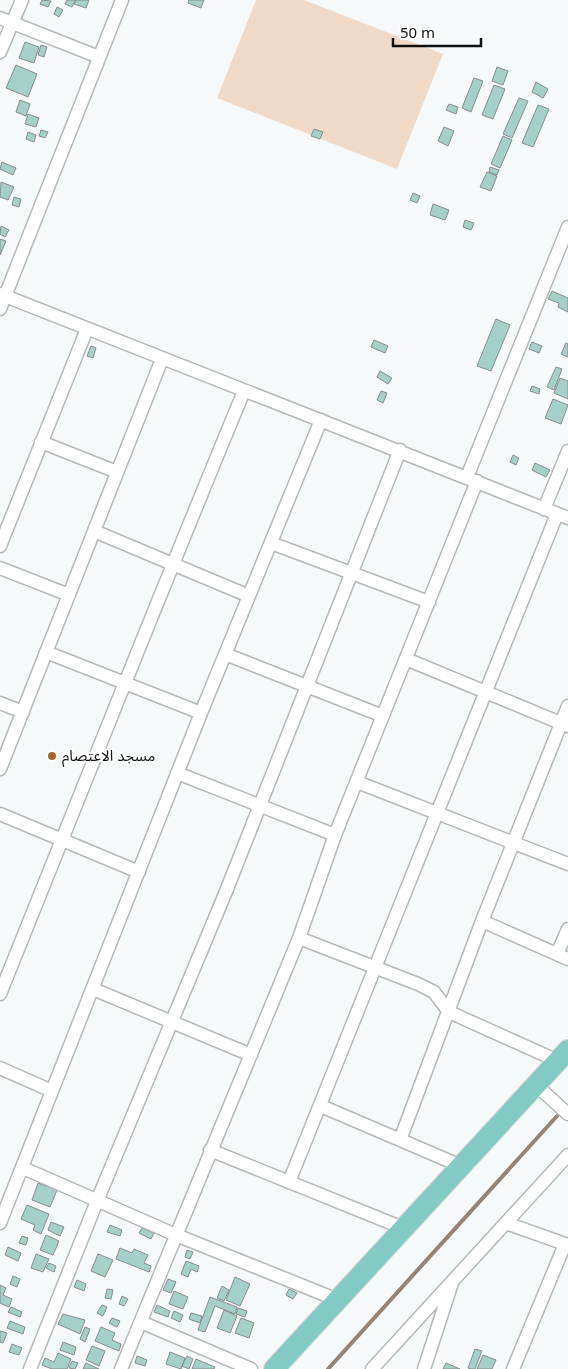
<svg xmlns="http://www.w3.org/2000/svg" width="568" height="1369" font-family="'Noto Sans','Noto Sans Arabic',sans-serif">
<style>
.green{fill:#f1d9c7}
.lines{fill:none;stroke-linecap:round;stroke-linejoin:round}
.stream{stroke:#978373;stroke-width:4}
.building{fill:#a5d0ca;stroke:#888c8b}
.minor-casing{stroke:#b4b8b7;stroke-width:15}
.primary-casing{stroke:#d4d4d4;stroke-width:22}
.minor{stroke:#fff;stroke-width:12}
.primary{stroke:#82cac4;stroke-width:20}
.poi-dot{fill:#a6662f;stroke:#fff;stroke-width:2}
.labels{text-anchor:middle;stroke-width:4;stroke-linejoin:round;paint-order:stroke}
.poi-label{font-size:15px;fill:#101211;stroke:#fff;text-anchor:start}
</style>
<rect width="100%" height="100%" fill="#f5f9f9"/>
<path class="green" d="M256,0H304L443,54L397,169L217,98Z"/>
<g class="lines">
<path class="stream" d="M328,1369L557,1116"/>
</g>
<path class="building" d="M42,0L51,1L48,7L40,4Z
M67,0H75L72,7L65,4Z
M76,0H89L86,8L74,4Z
M189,0H204L201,8L188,3Z
M57,7L63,10L59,17L54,14Z
M25,42L39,47L34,63L19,58Z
M41,45L47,47L44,57L38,55Z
M16,65L37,74L28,97L6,88Z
M497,67L508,71L503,85L492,81Z
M474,78L483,81L471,112L462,108Z
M536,82L548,89L543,98L532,92Z
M494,85L505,89L493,119L482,115Z
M519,98L528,101L512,138L503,134Z
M20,100L30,104L26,116L16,112Z
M449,104L458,107L456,114L446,110Z
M538,105L549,109L533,147L522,143Z
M28,114L39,118L36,127L25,124Z
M444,127L454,131L448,146L438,141Z
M314,129L323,132L320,139L311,136Z
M41,130L48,132L45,138L39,136Z
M28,132L36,135L34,142L26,139Z
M503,136L512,140L500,168L491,164Z
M2,162L16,168L13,175L0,169Z
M490,167L499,170L497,175L489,172Z
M487,172L497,176L491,191L480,187Z
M1,182L14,187L8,200L0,197Z
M413,193L420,196L417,203L410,200Z
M14,197L21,199L19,207L12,205Z
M433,204L449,210L445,220L430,215Z
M465,220L474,223L471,230L463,227Z
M1,226L9,230L5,237L0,234Z
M0,239L6,241L0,255Z
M552,291L568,298V312L558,307L559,303L548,299Z
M496,319L510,325L491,371L477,366Z
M374,340L388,346L385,353L371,347Z
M532,342L542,346L539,353L529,349Z
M566,343L568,344V357L561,354Z
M91,346L96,348L93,358L87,356Z
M556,367L562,369L554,390L547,387Z
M380,371L392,378L388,384L377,377Z
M560,378L568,381V399L554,393Z
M532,386L540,389L539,394L530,391Z
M381,391L387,393L383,403L377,400Z
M553,399L568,405L561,424L545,418Z
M513,455L519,458L516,465L510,462Z
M535,463L550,470L546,477L532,470Z
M38,1183L57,1190L50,1207L32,1200Z
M27,1205L49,1214L41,1234L33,1230L35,1225L21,1219Z
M51,1222L64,1227L60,1236L48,1230Z
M110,1225L122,1230L120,1236L107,1232Z
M142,1228L154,1233L151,1239L139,1233Z
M46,1235L59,1241L53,1255L40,1250Z
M22,1236L28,1238L26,1245L19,1243Z
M8,1247L21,1253L18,1261L5,1255Z
M120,1248L132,1253L134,1249L148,1255L144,1263L151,1266L149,1272L116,1259Z
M187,1250L193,1252L190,1259L185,1257Z
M36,1254L49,1259L43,1272L31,1268Z
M98,1254L113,1260L105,1277L91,1271Z
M186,1261L199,1266L197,1272L191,1269L188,1277L181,1274Z
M49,1263L56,1266L54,1272L46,1268Z
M13,1276L20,1279L17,1287L10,1284Z
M235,1277L250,1284L240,1306L226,1300Z
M168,1279L176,1282L171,1293L163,1290Z
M77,1280L86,1284L84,1291L74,1287Z
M0,1285L6,1288L3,1295L12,1299L9,1307L0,1303Z
M222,1286L229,1290L224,1301L217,1298Z
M107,1289L113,1290L111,1299L105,1298Z
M289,1289L297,1293L293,1299L286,1295Z
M174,1291L188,1297L183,1309L169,1304Z
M122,1296L128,1299L124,1306L119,1304Z
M210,1297L237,1307L235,1314L215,1306L205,1332L198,1330Z
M102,1305L107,1307L103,1316L97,1313Z
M157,1305L170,1311L168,1317L154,1312Z
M11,1307L22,1312L20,1317L8,1312Z
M238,1308L247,1311L245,1317L236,1314Z
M224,1310L237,1316L230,1333L217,1328Z
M174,1311L183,1315L180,1322L171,1318Z
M191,1313L202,1316L200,1323L189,1319Z
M63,1314L85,1320L80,1334L58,1324Z
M112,1318L120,1321L117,1327L109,1323Z
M241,1318L254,1323L249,1338L235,1333Z
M10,1321L25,1327L23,1334L7,1328Z
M85,1327L90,1329L85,1342L80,1339Z
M101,1327L115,1333L112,1340L121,1344L119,1351L95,1341Z
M0,1331L7,1333L3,1343L0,1342Z
M63,1342L76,1347L74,1355L60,1350Z
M12,1344L22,1348L19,1355L9,1352Z
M92,1346L105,1351L99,1366L86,1360Z
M475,1349L482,1351L475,1369H471L468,1368Z
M170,1352L185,1358L181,1369L166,1364Z
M58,1353L71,1359L67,1369H52L42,1365L45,1358L54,1362Z
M483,1355L496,1360L492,1369H477Z
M137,1356L147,1360L145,1366L135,1363Z
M187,1356L193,1359L189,1369L182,1366Z
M196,1359L215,1367L214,1369H192Z
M72,1361L78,1363L75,1369L69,1368Z
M86,1363L99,1369H83Z
M446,1363L460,1369H443Z"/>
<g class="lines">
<g class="minor-casing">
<path id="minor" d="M0,18L99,57
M0,52L22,0
M0,294L568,518
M0,309L122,0
M41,442L117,472
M467,477L568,227
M544,509L568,451
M94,531L249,596
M271,543L429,602
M0,546L87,329
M0,568L69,595
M46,652L201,713
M225,654L383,716
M406,659L568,726
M0,703L23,712
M0,769L162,359
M177,773L335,835
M357,782L568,864
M0,814L139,872
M482,921L568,959
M299,938L418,984L434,992L449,1012L558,1061
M557,954L568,929
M93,989L251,1055
M0,994C81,793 161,591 244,391
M0,1068L52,1091
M536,1085L568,1114
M321,1106L461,1166
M400,1140L482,921L568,706
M210,1150L403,1228
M23,1168L176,1235L338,1300
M289,1182L557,514
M0,1223L201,713L321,420
M506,1223L568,1245
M141,1322L251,1369
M30,1369L97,1201L227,889L400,450
M121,1369L299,938L335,835L477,481
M372,1369L568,1155
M424,1369L452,1283
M513,1369L565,1244"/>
</g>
<g class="primary-casing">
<path id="primary" d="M274,1369L568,1050"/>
</g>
<use href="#minor" class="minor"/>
<use href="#primary" class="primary"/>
</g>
<circle class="poi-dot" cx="52" cy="756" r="5"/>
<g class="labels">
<g class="poi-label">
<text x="62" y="761">مسجد الاعتصام</text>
</g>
</g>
<path d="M393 38v8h88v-8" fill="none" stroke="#101211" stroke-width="2.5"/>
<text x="400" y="38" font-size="15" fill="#101211" stroke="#ffffff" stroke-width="4" paint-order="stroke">50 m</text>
</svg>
